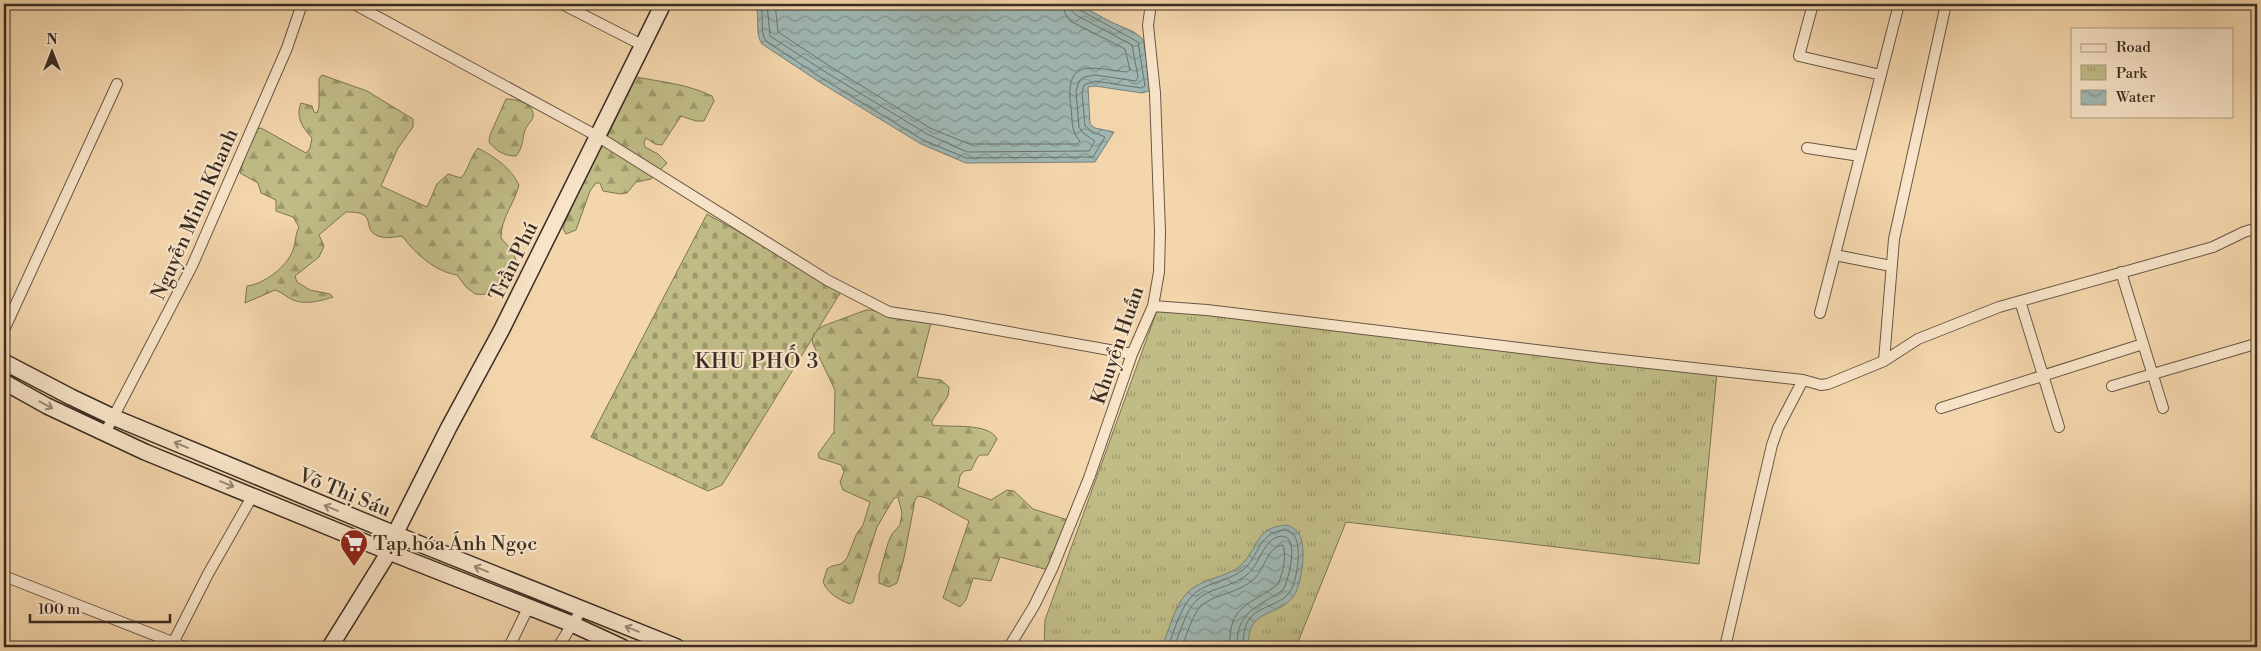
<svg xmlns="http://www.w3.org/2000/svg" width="2261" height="651" font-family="'Libre Bodoni',serif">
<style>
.forest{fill:url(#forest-firs);stroke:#7d7454}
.cemetery{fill:url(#cemetery-stones);stroke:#7d7454}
.park{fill:url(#park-tufts);stroke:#7d7454}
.water{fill:url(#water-waves);stroke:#778079}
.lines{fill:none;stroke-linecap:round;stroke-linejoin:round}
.shore{stroke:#6c726b;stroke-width:1}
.street-casing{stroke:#685745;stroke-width:12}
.secondary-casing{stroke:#3a2d23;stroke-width:18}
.street{stroke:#f8e4c9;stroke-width:10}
.secondary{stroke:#f8e4c9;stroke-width:15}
.oneway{stroke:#998876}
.labels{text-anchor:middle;stroke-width:4.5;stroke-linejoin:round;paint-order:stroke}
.street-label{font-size:20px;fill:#3a2d23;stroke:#f8e4c9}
.poi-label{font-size:20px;fill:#3a2d23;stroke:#f8e4c9;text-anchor:start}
.neighbourhood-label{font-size:21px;letter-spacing:1px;fill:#3a2d23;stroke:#f8e4c9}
</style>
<defs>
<pattern id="forest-firs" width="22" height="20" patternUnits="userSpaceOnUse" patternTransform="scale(1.25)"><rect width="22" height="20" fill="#c0bc86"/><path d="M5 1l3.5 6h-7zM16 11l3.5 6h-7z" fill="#9d996d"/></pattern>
<pattern id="cemetery-stones" width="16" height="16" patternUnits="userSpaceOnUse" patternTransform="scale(1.25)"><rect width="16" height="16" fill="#c0bc86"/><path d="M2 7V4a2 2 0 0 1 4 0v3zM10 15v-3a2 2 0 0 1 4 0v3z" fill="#9d996d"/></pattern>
<pattern id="park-tufts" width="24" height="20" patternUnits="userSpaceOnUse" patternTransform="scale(1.25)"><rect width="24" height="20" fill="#c0bc86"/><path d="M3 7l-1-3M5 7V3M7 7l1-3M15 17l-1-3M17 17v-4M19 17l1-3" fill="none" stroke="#9d996d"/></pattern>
<pattern id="water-waves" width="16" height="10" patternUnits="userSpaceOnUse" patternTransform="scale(1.25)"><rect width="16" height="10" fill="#9fb7b3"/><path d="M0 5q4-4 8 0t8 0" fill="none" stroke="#839591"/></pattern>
</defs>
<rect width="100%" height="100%" fill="#f4d6ac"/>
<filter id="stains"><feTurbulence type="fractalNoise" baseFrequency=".004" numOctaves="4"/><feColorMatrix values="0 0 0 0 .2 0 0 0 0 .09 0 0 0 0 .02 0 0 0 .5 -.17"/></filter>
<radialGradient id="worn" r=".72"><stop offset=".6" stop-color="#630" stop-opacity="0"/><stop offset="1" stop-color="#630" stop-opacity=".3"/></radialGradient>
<path class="forest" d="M322,75L367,91L413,119V127L398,148L381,186L427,207L437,184L448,174L461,178C469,169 470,157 478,148C495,157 511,168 519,185C514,205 501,217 501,238C507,245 514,251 516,261C519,283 494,297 475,294L466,287L457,275C434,271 416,254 402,236C394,237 385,239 378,236C360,229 380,211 346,212L319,235L324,246L319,257L295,276L297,282L310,290L330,294L333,297C321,301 305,305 293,300C286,297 282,292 275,290L245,303L247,286C264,284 287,267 293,250C296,242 295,235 299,227L293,217L276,211V200L261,193L258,183L240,173L249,142L256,129L261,128L306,153L310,148L312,138C303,128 295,117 301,103L312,106L314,112L317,113L319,107V79Z
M636,77C662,82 687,84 712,96L714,101L704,121H696L681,116L662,145L655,144L646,138L644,142L645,147L658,154L667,163L651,179L636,182L627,193L620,194L603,191L600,183H596L590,191L576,230L566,234L563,229L564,225L593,158L607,137Z
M506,99C516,99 535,103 533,117C532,121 527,125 525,130C522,140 523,148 516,156C504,156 496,151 489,142L490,135Z
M866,310H872L895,318L931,323L917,377L941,380L949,387L948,396L932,421V425C949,428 989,422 997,439L988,455H980L977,458L971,470L964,471L960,476L958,487L991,500L1007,490L1014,491L1033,509L1068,520L1048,570L1000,557L991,581L973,578L966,600L960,607L943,598L969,521L927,498L918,496L915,500L904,558L897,583L889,587L879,583V575L888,543L892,534L900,525L902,513L898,497L894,498L877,527L853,602L850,604C838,599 828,594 823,582L827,569L832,566L841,564L847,558L856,535L863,525L870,502L843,490L840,482L844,472L841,465L819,458L818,454L834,432L835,390L813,344L811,334L823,326Z"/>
<path class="cemetery" d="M707,214L842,290L722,485L708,491L591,437Z"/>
<path class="park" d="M1159,305L1717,372L1699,564L1346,522L1296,647H1044L1045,620Z"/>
<path class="water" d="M755,4H1078L1111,22L1134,32L1143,39L1150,75L1149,91L1142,93L1095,86L1088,87L1090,124L1095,128L1114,132L1095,162L966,163L921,144L821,83L762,44C754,33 761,17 755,4Z
M1287,525C1291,527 1296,529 1299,534C1307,546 1302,585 1293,597C1276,618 1245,609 1249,647H1162C1169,630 1174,608 1186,594C1200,578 1224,579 1240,566C1259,549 1254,527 1287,525Z"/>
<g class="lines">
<path class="shore" d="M760,4C765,15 759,31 766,41L823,79L923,140L966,158L1093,157L1105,137L1093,132L1085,126L1082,92L1084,85L1095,81L1141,88L1145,86L1138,42L1080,10L1077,4
M767,4L770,36L827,73L927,134L967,152L1089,151L1095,141L1083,133L1079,127L1076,92L1079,81L1084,77L1095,75L1136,81L1138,77L1132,45L1076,15L1071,10L1070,4
M775,4L778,32L831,67L930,128L969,144H1077L1080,141C1070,130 1073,121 1071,108C1064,57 1090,68 1127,72L1130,70L1125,49L1070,21L1065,13L1063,4
M1168,647C1174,631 1179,612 1190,598C1203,582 1228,582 1243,570C1260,556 1258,531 1286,530C1290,532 1293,533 1295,537C1302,548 1297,583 1289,593C1280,605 1260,606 1250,618C1244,626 1243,637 1243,647
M1174,647C1180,633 1185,613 1195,602C1208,587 1233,588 1249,573C1259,564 1263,542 1277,537C1302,529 1289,580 1283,590C1258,607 1236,611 1237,647
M1182,647C1187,634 1192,615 1202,605C1215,594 1237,594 1254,579C1264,570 1268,546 1283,545C1287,555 1283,573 1278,584C1251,606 1228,603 1230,647"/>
<g class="street-casing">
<path id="street" d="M354,4L597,136L827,280L889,312L942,320L1132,354
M562,4L642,45
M1813,4L1799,56L1881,75
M1807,148L1860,156
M1835,255L1891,266
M2121,272L2163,408
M2020,301L2059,427
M1153,306L1207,310L1594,357L1803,380L1821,385L1828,384L1884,361L1918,339L1999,307L2213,247L2244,232L2257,228
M1820,313L1899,4
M4,330L117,84
M1884,361L1894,239L1946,4
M2112,386L2252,345
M1941,408L2143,344
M105,433L192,266L287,48L302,4
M4,576L185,647
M171,647L208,574L253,495
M509,647L528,608
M558,647L582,609
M1009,647L1034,606L1053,567L1089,478L1132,354L1153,306L1159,272L1160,232L1155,93L1148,25L1151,4
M1725,647L1772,445L1778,428L1803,380"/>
</g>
<g class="secondary-casing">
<path id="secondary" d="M4,362L71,397L113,417L395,534L677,647
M4,382L47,406L145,452L389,552L572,624L622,647
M330,647L389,552L395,534L449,427L502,329L663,4"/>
</g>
<use href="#street" class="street"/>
<use href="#secondary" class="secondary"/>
</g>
<defs><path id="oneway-shaft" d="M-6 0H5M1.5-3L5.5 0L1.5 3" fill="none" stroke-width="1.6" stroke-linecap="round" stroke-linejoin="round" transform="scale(1.25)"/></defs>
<g class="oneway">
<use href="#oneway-shaft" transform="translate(46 405) rotate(28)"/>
<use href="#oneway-shaft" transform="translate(181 445) rotate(-157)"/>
<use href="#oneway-shaft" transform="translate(227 484) rotate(22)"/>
<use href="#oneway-shaft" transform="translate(331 508) rotate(-158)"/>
<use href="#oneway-shaft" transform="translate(481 569) rotate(-158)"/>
<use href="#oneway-shaft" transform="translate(632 629) rotate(-158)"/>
</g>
<defs>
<g id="supermarket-pin" transform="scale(1.4375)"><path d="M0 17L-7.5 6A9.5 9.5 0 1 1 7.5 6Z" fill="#8f2418" stroke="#f8e4c9"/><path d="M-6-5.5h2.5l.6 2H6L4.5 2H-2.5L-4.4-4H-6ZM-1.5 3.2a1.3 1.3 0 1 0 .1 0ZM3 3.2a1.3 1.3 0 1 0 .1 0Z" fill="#fff"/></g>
</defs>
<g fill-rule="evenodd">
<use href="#supermarket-pin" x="354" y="543"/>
</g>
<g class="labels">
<g class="street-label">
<text transform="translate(194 214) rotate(-66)" y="7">Nguyễn Minh Khanh</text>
<text transform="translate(513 261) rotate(-64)" y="7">Trần Phú</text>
<text transform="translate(1117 345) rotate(-71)" y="7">Khuyển Huấn</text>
<text transform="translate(345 492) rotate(22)" y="7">Võ Thị Sáu</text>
</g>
<g class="poi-label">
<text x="373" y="550">Tạp hóa Ánh Ngọc</text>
</g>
<g class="neighbourhood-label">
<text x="757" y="368">KHU PHỐ 3</text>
</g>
</g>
<rect width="2261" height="651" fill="none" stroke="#f4d6ac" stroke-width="20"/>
<rect x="5" y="5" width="2251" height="641" fill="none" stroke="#3a2d23" stroke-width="2.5"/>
<rect x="10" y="10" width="2241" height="631" fill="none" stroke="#3a2d23"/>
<rect x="2071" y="28" width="162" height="90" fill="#f8e4c9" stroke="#ac9b87"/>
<rect x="2081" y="44" width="25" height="8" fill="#f8e4c9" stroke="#ac9b87"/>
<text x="2116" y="52" font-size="15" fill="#3a2d23">Road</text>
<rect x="2081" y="65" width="25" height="15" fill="url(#park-tufts)" stroke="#ac9b87"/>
<text x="2116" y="78" font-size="15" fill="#3a2d23">Park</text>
<rect x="2081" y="90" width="25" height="15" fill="url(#water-waves)" stroke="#ac9b87"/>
<text x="2116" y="102" font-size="15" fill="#3a2d23">Water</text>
<g transform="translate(52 52)" stroke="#f8e4c9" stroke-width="4" paint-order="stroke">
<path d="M0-4L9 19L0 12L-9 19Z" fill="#3a2d23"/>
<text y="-8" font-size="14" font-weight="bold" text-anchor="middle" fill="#3a2d23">N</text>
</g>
<path d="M30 614v8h140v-8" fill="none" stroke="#3a2d23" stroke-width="2.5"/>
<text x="38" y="614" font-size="15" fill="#3a2d23" stroke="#f8e4c9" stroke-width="4" paint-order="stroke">100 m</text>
<rect width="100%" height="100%" filter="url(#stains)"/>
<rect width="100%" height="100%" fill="url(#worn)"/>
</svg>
